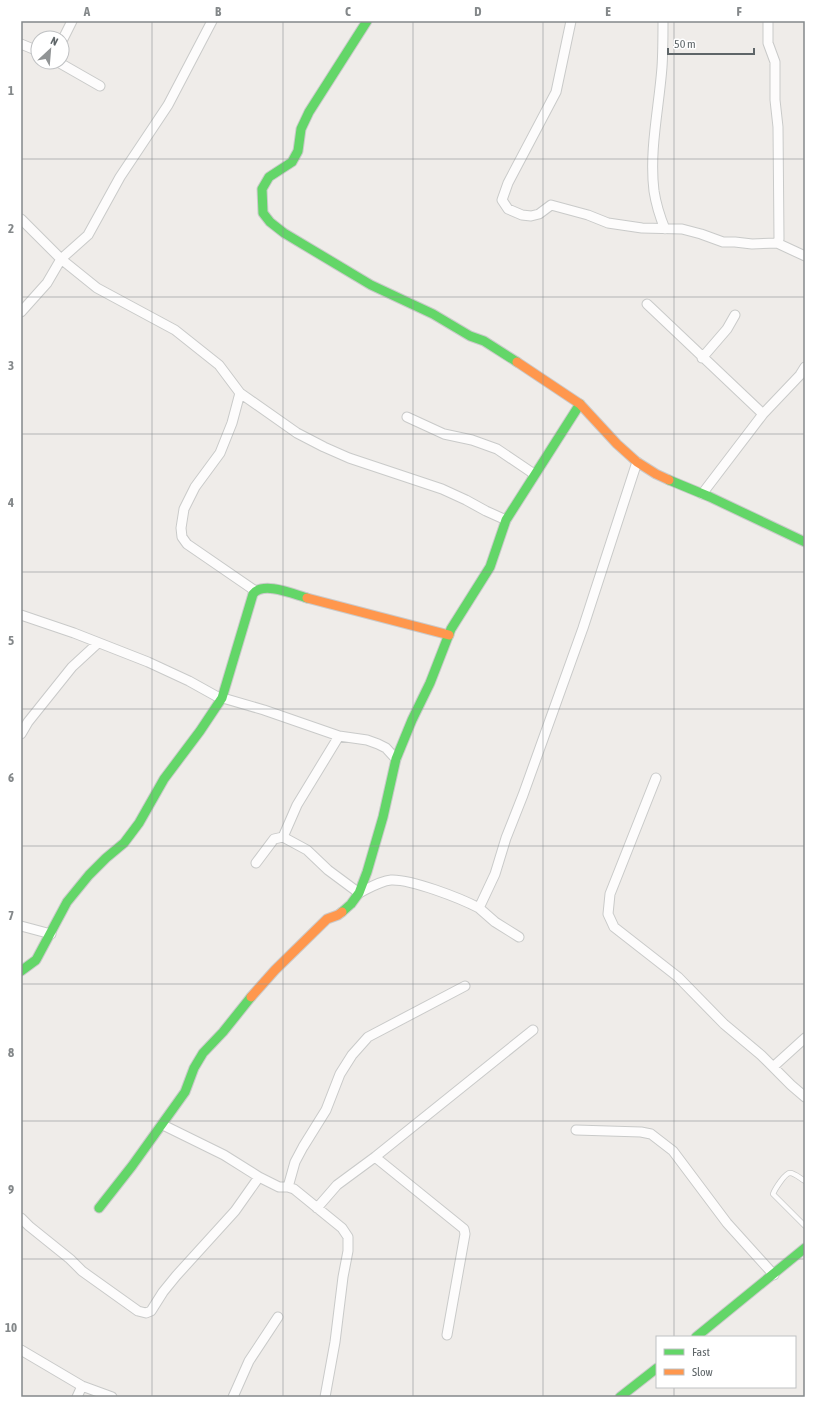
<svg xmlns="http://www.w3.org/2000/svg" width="826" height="1418" font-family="'Asap Condensed',sans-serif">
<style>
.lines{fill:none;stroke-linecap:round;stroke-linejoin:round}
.lane-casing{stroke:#c9cac9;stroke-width:6}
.street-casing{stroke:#c9cac9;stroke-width:11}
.fast-casing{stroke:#cacaca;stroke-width:11}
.slow-casing{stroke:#cacaca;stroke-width:11}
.lane{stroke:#fdfcfc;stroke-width:4.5}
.street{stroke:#fdfcfc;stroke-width:9}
.fast{stroke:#63d668;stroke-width:9}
.slow{stroke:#ff974d;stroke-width:9}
.grid{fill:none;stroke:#84888a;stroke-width:1;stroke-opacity:0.55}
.neatline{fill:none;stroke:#84888a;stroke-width:1.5}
.grid-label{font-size:13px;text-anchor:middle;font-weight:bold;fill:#84888a}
</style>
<rect width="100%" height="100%" fill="#efece9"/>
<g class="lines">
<g class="lane-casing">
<path id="lane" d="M805,1181C801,1179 795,1173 790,1173C785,1173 775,1189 773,1194L805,1226"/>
</g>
<g class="street-casing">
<path id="street" d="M571,21L556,92L508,183L502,200L508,209L522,215L531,216L539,214L551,205L588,215L608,223L642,228L682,229L701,234L723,242H735L752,244L777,243L805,256
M663,21C663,36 663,52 662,67C659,108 649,150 654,191C656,204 660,217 665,229
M768,21V43L775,62V100L778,127L779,239L777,243
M62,41L72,21
M21,44L38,51
M58,62L100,86
M21,219L61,259L97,288L175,330L219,365L240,393L297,433L324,447L349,458L442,489L466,500L486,511L506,520
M647,304L763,414
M21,312L47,283L61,259L88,235L120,177L168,105L212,21
M702,358L727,329L735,315
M240,393L232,423L220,453L195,487L184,509L181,528L182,537L187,544L254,590
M407,417L444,434L472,440L497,449L534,474
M702,494L763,414L800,375L805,367
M21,615L74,633L148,662L189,681L216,696L264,710L339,736L367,740L378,744L386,748L396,759
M21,734L28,722L72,667L98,643
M656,778L610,894L608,914L614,927L678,977L724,1024L761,1055L791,1085L805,1097
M283,837L297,805L339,736
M256,863L274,839L283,837L307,850L328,870L359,893C369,888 380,881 391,880C411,879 460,898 479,908L495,874L506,838L523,795L583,628L637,462
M479,908L495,922L519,937
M21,926L51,934
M773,1067L805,1038
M163,1125L224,1155L259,1177
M576,1130L641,1132L651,1134L673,1151L727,1223L774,1275
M375,1157L464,1229L465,1234L447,1335
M288,1187L295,1162L303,1147L326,1110L340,1074L352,1055L368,1037L465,986
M317,1208L337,1185L375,1157L533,1030
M21,1218L29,1226L70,1259L82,1271L138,1311L146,1313L151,1311L163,1292L176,1276L235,1211L259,1177L279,1187H288L294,1189L342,1228L348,1237V1251L343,1277L335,1342L325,1397
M21,1350L82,1386L112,1397
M77,1397L82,1386
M233,1397L249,1361L278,1317"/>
</g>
<g class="fast-casing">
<path id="fast" d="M367,21L309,112L301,129L298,151L292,162L269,177L262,189L263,213L270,222L284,233L371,285L433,314L470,336L484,341L517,362
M669,480L710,497L805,542
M342,912L351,904L359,893L367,872L383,817L396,759L412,720L430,683L451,629L490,567L506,520L580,404
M21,971L36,960L67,902L89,875L106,858L124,843L139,823L164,779L200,731L222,698L253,594C263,581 293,594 307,598
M99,1208L132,1166L185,1092L194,1068L203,1053L223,1032L251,997
M696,1337L805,1248
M620,1397L657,1368"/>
</g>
<g class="slow-casing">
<path id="slow" d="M517,362L580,404L617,444L637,462L656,474L669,480
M307,598L449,635
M251,997L275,970L327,919L338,915L342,912"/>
</g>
<use href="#lane" class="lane"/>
<use href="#street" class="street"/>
<use href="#fast" class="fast"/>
<use href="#slow" class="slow"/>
</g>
<path class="grid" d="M152,21V1397M283,21V1397M413,21V1397M543,21V1397M674,21V1337M21,159H805M21,297H805M21,434H805M21,572H805M21,709H805M21,846H805M21,984H805M21,1121H805M21,1259H805M674,1387V1397"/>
<rect width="826" height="1418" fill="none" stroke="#ffffff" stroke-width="44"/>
<rect x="656" y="1336" width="140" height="52" fill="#ffffff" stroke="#bfc1c3"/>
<rect x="664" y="1349" width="20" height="6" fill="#63d668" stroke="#bfc1c3"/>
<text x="692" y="1356" font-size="12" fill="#5e6568">Fast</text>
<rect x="664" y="1369" width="20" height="6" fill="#ff974d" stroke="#bfc1c3"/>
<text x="692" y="1376" font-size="12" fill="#5e6568">Slow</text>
<g transform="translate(50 50) rotate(26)"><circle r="19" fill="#ffffff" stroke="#bfc1c3"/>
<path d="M0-3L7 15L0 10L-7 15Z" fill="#919495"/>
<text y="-6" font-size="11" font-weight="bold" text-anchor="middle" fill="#5e6568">N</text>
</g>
<path d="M668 48v6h86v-6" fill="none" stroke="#5e6568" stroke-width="2"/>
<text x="674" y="48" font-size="12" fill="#5e6568" stroke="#ffffff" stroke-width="3" paint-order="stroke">50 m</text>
<rect x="22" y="22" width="782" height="1374" class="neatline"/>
<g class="grid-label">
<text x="87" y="16">A</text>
<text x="218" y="16">B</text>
<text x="348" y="16">C</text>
<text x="478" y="16">D</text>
<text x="608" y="16">E</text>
<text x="739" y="16">F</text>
<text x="11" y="95">1</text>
<text x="11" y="233">2</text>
<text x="11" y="370">3</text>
<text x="11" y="507">4</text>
<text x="11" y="645">5</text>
<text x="11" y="782">6</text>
<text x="11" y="920">7</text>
<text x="11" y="1057">8</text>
<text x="11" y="1194">9</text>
<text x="11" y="1332">10</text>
</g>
</svg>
